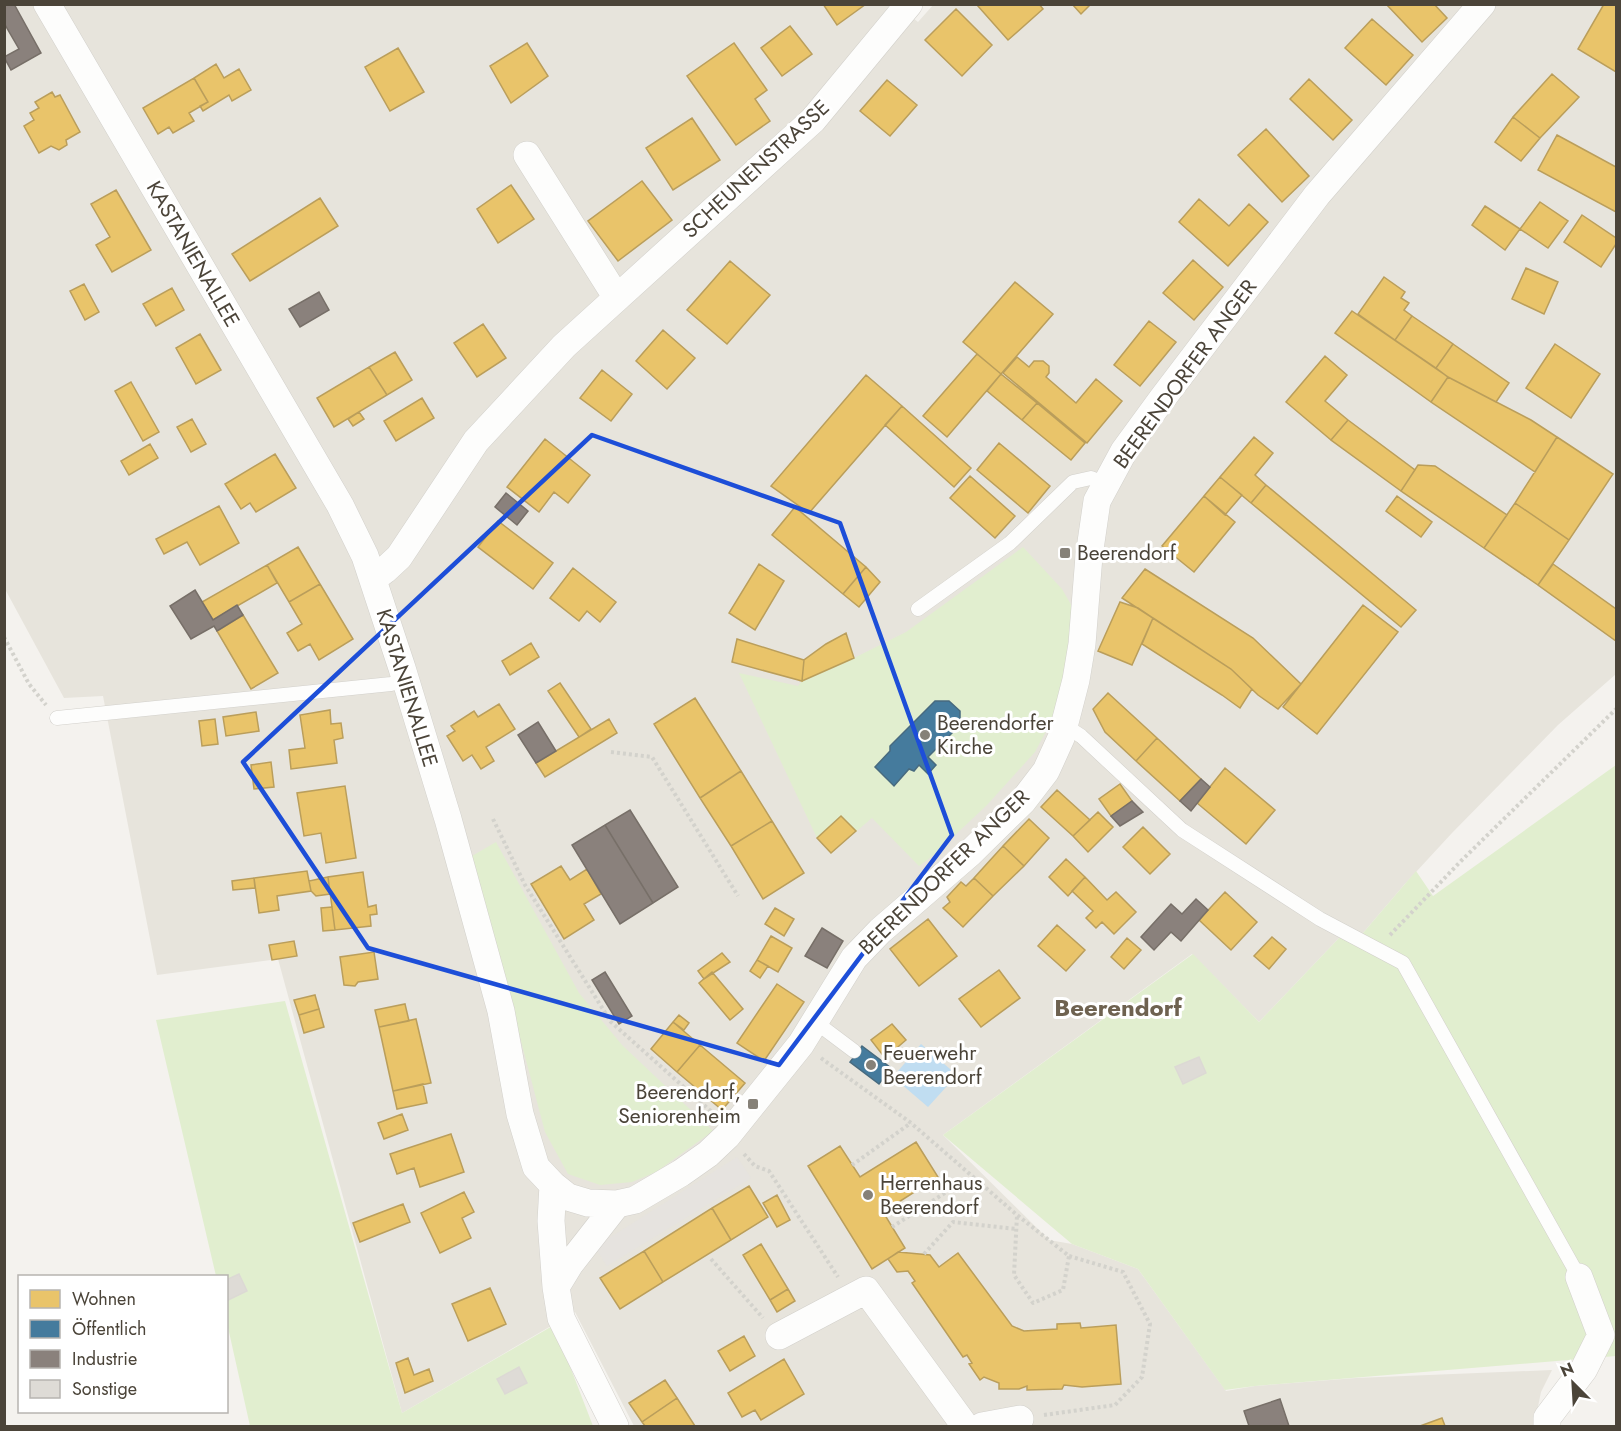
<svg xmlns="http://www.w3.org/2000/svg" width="1621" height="1431" font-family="Jost,sans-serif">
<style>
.residential{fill:#e7e4dc}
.green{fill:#e1eecf}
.parking{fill:#e6e3df}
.water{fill:#c0ddf1}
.homes{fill:#e9c46a;stroke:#ba9e5b;stroke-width:1.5}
.public{fill:#457b9d;stroke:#476a7f;stroke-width:1.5}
.industry{fill:#8a817c;stroke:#776f68;stroke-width:1.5}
.building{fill:#dedbd6;stroke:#dcd9d4;stroke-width:1.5}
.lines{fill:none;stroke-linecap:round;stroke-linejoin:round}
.service-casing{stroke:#d2d0cb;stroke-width:15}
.minor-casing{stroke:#d2d0cb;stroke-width:28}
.path{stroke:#d3d2cc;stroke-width:4;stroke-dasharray:3 3;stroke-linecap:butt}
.service{stroke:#fdfdfc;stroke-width:14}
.minor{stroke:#fdfdfc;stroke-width:27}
.marked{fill:none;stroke:#1d4ed8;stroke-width:4.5;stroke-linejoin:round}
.poi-dot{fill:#868178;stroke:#fff;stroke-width:2}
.labels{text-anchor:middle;stroke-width:6;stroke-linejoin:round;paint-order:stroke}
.street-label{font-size:21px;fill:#4b4439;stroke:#fff}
.poi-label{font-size:21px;fill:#4b4439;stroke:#fff;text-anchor:start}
.quarter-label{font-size:24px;font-weight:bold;fill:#6e6250;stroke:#fff}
</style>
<rect width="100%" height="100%" fill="#f4f2ee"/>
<path class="residential" d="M895,4L918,22L934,4L1616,5V674L1558,725L1452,833L1404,885L1363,933L1339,938L1259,1022L1192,954L943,1135L1049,1240L1072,1244L1138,1269L1226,1391L1255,1386L1356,1378L1552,1370L1541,1392L1534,1426H634L575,1312L402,1413L278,959L157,975L103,696L64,698L5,589L4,5Z"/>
<path class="green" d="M1023,547L1062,589L1073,608L1072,644L1053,718L1035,752L987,805L935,854L919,866L872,818L831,853L817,838L739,673L798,686L802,681L854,658L906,632Z
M1616,765V1356L1255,1386L1225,1390L1138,1269L1072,1244L943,1135L1193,954L1259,1022L1339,938L1363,933L1416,871L1433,896Z
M496,842L579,993L622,1045L713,1131L656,1172L632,1182L600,1185L568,1174L545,1132L472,856Z
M285,1001L402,1413L554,1325L593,1426H250L227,1323L226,1276H216L156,1020Z"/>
<path class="parking" d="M737,1157L751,1178L607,1266L595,1247Z"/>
<path class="water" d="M921,1044L957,1075L928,1107L893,1077Z"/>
<path class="homes" d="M823,4H866L837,25Z
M1039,4L1043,9L1008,40L977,5Z
M1072,4H1091L1081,14Z
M1386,4H1434L1447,18L1422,42Z
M1604,4H1616V72L1578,49Z
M956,9L992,45L962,76L925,40Z
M1372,19L1413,55L1386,85L1345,48Z
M790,26L812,54L782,76L761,48Z
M527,43L548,76L511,103L490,66Z
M734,43L767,90L755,99L770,121L736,145L687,76Z
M398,48L424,92L390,111L365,67Z
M216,64L224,78L239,69L251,90L232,101L229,95L203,111L200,106L208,102L194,78Z
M1552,74L1579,97L1540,138L1513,117Z
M194,78L208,102L189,113L194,121L173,133L169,127L158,134L143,108Z
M1309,79L1352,120L1333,140L1290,99Z
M887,80L917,105L890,136L860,111Z
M52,92L55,97L60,95L80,132L66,140L67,145L59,150L51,146L39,153L24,126L34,120L30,113L39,108L35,102Z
M1513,117L1540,138L1521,161L1495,142Z
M692,118L720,160L673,190L646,148Z
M1266,129L1309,176L1282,202L1238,155Z
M1557,135L1616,167V212L1538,170Z
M642,181L672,220L618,261L588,221Z
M511,185L534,219L498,243L477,209Z
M116,190L151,250L112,272L96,245L110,237L91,204Z
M320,198L338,226L250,281L232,254Z
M1199,199L1229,226L1249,204L1268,222L1228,266L1179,222Z
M1540,202L1568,221L1548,248L1520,229Z
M1485,206L1520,229L1505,250L1472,225Z
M1582,215L1616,238V244L1601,267L1564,242Z
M1193,260L1223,287L1194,320L1163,293Z
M730,261L770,295L727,344L687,310Z
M1526,268L1558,282L1544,314L1512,299Z
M1384,277L1405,292L1401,298L1409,303L1404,310L1412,316L1395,340L1358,314Z
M1015,282L1053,314L1001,374L963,342Z
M84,284L99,312L85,320L70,291Z
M172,288L184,310L156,326L143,304Z
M1352,311L1448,377L1431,402L1335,333Z
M1412,316L1453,344L1436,368L1395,340Z
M1149,321L1176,342L1140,386L1114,365Z
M483,324L506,358L477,377L454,343Z
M663,330L695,358L667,389L636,361Z
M200,334L221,370L196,384L176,348Z
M1453,344L1509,383L1496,402L1448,377L1436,368Z
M1555,344L1600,374L1571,418L1526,388Z
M395,352L412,380L387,395L369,367Z
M977,354L1001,374L947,437L923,416Z
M1325,356L1347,375L1325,401L1348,420L1331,440L1286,402Z
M1017,357L1029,367L1034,361H1043L1049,366V373L1046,377L1076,403L1096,379L1122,401L1087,443L1003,373Z
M369,367L387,395L334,427L317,398Z
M602,370L632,394L611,421L580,398Z
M1001,374L1037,403L1022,420L987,391Z
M866,375L902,406L809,513L771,486Z
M1448,377L1531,420L1557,437L1535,472L1431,402Z
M131,382L159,432L143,441L115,391Z
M422,398L434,418L396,441L384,421Z
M1037,403L1085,443L1071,460L1022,420Z
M902,406L971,468L954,487L885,425Z
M359,412L364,419L353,426L348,419Z
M192,419L206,444L191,452L177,427Z
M1348,420L1415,470L1401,491L1331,440Z
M1254,437L1273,453L1255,475L1266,485L1251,503L1220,477Z
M1557,437L1613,474L1569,540L1515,503Z
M545,439L590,475L568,503L554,492L539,512L507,487Z
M999,443L1050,486L1028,513L977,470Z
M150,444L158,458L129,475L121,461Z
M275,454L296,488L256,512L250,503L241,509L225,484Z
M1418,465L1435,466L1507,515L1484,548L1401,491Z
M970,476L1015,516L995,538L950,498Z
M1220,477L1242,495L1225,515L1204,496Z
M1266,485L1416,610L1401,627L1251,503Z
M1204,496L1235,522L1194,572L1162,546Z
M1397,496L1432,522L1421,537L1386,511Z
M1515,503L1569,540L1538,585L1484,548Z
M219,506L239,543L200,565L187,542L164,554L156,539Z
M795,507L866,567L843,594L772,535Z
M498,521L553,563L533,589L478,547Z
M298,547L320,584L289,602L267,565Z
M759,564L784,581L755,630L729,613Z
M1553,564L1616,609V641L1538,585Z
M267,565L277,583L213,620L202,602Z
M866,567L880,582L859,607L843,594Z
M573,568L616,602L600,622L587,611L579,621L550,598Z
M1145,569L1253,638L1301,684L1278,709L1258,695L1231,669L1122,598Z
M320,584L353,639L319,660L310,644L298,651L287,633L302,624L289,602Z
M1120,602L1138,608L1153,618L1132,665L1098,651Z
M1363,605L1398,632L1317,734L1283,707Z
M243,615L278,673L251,689L217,631Z
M1153,618L1231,669L1252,689L1240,708L1222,695L1142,644Z
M846,633L854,658L802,681L804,660L826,644Z
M737,639L804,660L802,681L732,662Z
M531,643L539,657L510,675L502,661Z
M560,683L591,729L579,737L548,691Z
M1108,693L1157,738L1136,761L1105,732L1093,709Z
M695,698L741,771L700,798L654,724Z
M499,704L515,729L486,747L494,761L481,769L472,755L463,761L447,736L455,731L451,726L474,711L478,717Z
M330,710L331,724L341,723L343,738L334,740L337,763L291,769L289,750L305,748L300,715Z
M256,712L259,731L226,736L223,717Z
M215,719L218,744L202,746L199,721Z
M609,719L617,733L545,777L536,763Z
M1157,738L1201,779L1180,801L1136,761Z
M271,762L274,787L254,789L251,765Z
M1225,768L1275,810L1246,844L1197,803Z
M741,771L772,821L731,846L700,798Z
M1120,784L1132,801L1111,816L1099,799Z
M345,786L356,858L326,863L321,833L304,836L297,793Z
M1057,790L1090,820L1073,836L1041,807Z
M1098,812L1113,827L1088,852L1073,836Z
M841,816L856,831L831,853L817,838Z
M1029,819L1049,838L1024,866L1003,846Z
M772,821L804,873L763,899L731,846Z
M1143,827L1170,854L1150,874L1123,847Z
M1003,846L1024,866L993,896L974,878Z
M1066,859L1085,877L1068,896L1049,877Z
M561,866L570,880L587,869L601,894L584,904L594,920L564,939L531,884Z
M307,871L311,891L277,896L279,910L259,913L254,878Z
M363,872L368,907L376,905L377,914L370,915L371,926L335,930L328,877Z
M328,877L330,894L316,896L311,891L309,881Z
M1085,877L1107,900L1116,892L1136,912L1114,934L1102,922L1096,928L1086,918L1093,911L1072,891Z
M254,878L255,888L233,890L232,881Z
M974,878L993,896L963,927L943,908L950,902L947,897L961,882L966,886Z
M1225,892L1257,922L1231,950L1199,920Z
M332,907L335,930L323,931L321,908Z
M775,908L794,919L784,936L765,924Z
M928,919L957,956L919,986L890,949Z
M1057,925L1085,950L1066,971L1038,946Z
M771,936L792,948L778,972L757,960Z
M1272,937L1286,949L1269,969L1254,956Z
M1127,938L1141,950L1124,969L1111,957Z
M294,941L297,956L272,960L269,945Z
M374,952L378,979L358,982L355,986L344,985L340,957Z
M722,953L730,962L704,979L698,971Z
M757,960L768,966L760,978L750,971Z
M999,970L1020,998L981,1027L959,999Z
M712,972L743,1009L730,1020L699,983Z
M777,984L804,1002L764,1061L737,1043Z
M315,995L319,1009L299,1015L294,1000Z
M405,1004L409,1021L379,1027L375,1010Z
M319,1009L324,1027L304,1033L299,1015Z
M679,1015L689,1023L684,1030L673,1022Z
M416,1019L431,1083L393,1091L379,1027Z
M673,1022L700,1045L677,1072L651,1049Z
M892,1024L906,1040L885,1058L871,1040Z
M700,1045L745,1083L722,1110L677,1072Z
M423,1084L427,1103L397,1109L393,1091Z
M402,1114L408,1130L384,1139L378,1123Z
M451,1134L464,1172L420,1187L414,1168L397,1174L390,1154Z
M916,1142L938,1177L883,1212L905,1248L872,1269L808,1166L840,1146L860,1177Z
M749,1186L768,1217L731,1240L712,1208Z
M464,1192L474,1212L462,1218L471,1238L440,1253L421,1213Z
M777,1195L790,1220L777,1227L763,1203Z
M403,1204L410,1222L360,1242L353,1223Z
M712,1208L731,1240L663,1282L644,1251Z
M761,1244L788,1289L770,1300L743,1255Z
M644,1251L663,1282L620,1309L600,1278Z
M898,1252L930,1255L939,1267L958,1253L1012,1326L1024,1331L1057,1329V1324L1080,1323L1081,1328L1116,1325L1121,1384L1082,1387L1064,1385L1062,1389L1027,1390V1386L1019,1389H999V1383L984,1377L980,1380L969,1364L972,1363L967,1355L963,1357L912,1283L915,1281L908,1271L897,1272L888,1259Z
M490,1288L506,1324L468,1341L452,1304Z
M788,1289L795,1301L777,1312L770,1300Z
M744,1336L755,1356L730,1371L718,1351Z
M408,1358L414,1375L429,1369L433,1381L405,1393L396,1363Z
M784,1359L804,1394L761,1420L755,1410L742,1417L728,1393Z
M665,1380L677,1398L642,1422L629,1403Z
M677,1398L695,1426H645L642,1422Z
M1442,1418L1445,1426H1420Z"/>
<path class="public" d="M935,701H949L960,711V725L928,757L936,765L928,774L919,765L914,771L909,769L894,786L875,767L890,751V746Z
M862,1046L891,1068L879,1084L850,1062Z"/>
<path class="industry" d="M4,4H14L41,53L11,70L4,57L19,49L4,23Z
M319,292L329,310L300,327L289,309Z
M506,493L528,511L517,525L495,507Z
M195,590L213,620L237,605L243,615L217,631L214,626L191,639L170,606Z
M538,722L556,751L536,763L518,735Z
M1201,779L1210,787L1191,811L1180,801Z
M1132,801L1143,812L1120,826L1111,816Z
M630,810L678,887L653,903L605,825Z
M605,825L653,903L620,924L572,845Z
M1196,899L1208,910L1181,941L1171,932L1154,950L1141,937L1171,904L1182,914Z
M822,928L843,941L827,968L805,956Z
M605,972L632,1016L619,1024L592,980Z
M1280,1399L1289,1426H1249L1244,1411Z"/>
<path class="building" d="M1199,1057L1206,1073L1183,1084L1175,1067Z
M239,1274L247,1291L226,1301V1280Z
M519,1367L527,1383L505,1394L497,1379Z"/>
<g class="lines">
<g class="service-casing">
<path id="service" d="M918,609L1010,543L1073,482L1091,478L1106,484
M57,718L391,684L406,680
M1064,725L1081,736L1182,830L1320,919L1403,963L1579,1277
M814,1021L854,1051"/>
</g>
<g class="minor-casing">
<path id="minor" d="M47,4L340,505L365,556L402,668L448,819L501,1011L520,1114L536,1167L553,1185L568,1197L588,1203L617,1204L635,1200L681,1173L708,1154L727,1136L801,1044L854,958L880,931L969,854L1023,801L1046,771L1061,738L1076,680L1082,644L1089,556L1097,501L1124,451L1162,399L1317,195L1482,4
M527,155L617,298
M373,579L385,570L399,557L476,441L564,346L813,120L909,4
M553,1185L551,1221L556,1287L561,1318L615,1426
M556,1287L570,1264L617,1204
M779,1336L866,1290L965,1426
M982,1426L1020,1419
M1547,1426V1418L1584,1369L1601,1335L1579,1277"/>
</g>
<path class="path" d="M4,637L29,684L46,705
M611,752L652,757L738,896
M493,819L525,885L611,1022L713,1113
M1390,935L1461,861L1616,709
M821,1058L911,1123L1017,1215L1069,1256L1063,1290L1033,1303L1014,1275L1017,1215
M744,1154L755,1166L769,1171L838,1277
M852,1165L911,1123
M892,1227L948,1191L980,1184
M924,1254L953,1222L1016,1229
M711,1259L763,1318
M1044,1415L1115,1405L1142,1377L1150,1324L1123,1272L1069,1256"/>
<use href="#service" class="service"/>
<use href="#minor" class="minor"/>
</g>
<path class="marked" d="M592,435L840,523L952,835L779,1065L368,948L243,762Z"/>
<g class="poi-dot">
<rect x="1059" y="547" width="12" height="12" rx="3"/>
<circle cx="925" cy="735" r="6"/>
<circle cx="871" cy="1065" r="6"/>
<rect x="747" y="1098" width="12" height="12" rx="3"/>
<circle cx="868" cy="1195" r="6"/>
</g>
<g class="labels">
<g class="street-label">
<text transform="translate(756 169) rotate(-43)" y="7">SCHEUNENSTRASSE</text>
<text transform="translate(193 254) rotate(60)" y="7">KASTANIENALLEE</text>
<text transform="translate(1185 374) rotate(-54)" y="7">BEERENDORFER ANGER</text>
<text transform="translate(407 688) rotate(73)" y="7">KASTANIENALLEE</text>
<text transform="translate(944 872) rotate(-44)" y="7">BEERENDORFER ANGER</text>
</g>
<g class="poi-label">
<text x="1077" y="560">Beerendorf</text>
<text x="937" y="730">Beerendorfer<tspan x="937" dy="24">Kirche</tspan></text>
<text x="883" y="1060">Feuerwehr<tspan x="883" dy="24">Beerendorf</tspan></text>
<text x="741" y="1099" text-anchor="end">Beerendorf,<tspan x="741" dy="24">Seniorenheim</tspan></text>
<text x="880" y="1190">Herrenhaus<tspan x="880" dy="24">Beerendorf</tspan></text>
</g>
<g class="quarter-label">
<text x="1118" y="1016">Beerendorf</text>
</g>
</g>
<rect width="1621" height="1431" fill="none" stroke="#4b4439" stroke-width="12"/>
<rect x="18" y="1275" width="210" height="138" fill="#ffffff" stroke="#b7b4b0" stroke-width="1.5"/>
<rect x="30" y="1290" width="30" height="18" fill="#e9c46a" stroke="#b7b4b0" stroke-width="1.5"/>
<text x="72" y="1305" font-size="18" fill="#4b4439">Wohnen</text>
<rect x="30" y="1320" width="30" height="18" fill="#457b9d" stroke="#b7b4b0" stroke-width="1.5"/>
<text x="72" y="1335" font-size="18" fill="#4b4439">Öffentlich</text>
<rect x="30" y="1350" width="30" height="18" fill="#8a817c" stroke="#b7b4b0" stroke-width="1.5"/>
<text x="72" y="1365" font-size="18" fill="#4b4439">Industrie</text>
<rect x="30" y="1380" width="30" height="18" fill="#dedbd6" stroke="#b7b4b0" stroke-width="1.5"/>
<text x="72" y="1395" font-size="18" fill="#4b4439">Sonstige</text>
<g transform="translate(1573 1383) rotate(336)" stroke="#ffffff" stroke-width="4.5" paint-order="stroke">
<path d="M0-4.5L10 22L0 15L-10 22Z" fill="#4b4439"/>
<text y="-9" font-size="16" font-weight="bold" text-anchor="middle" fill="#4b4439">N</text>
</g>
</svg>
